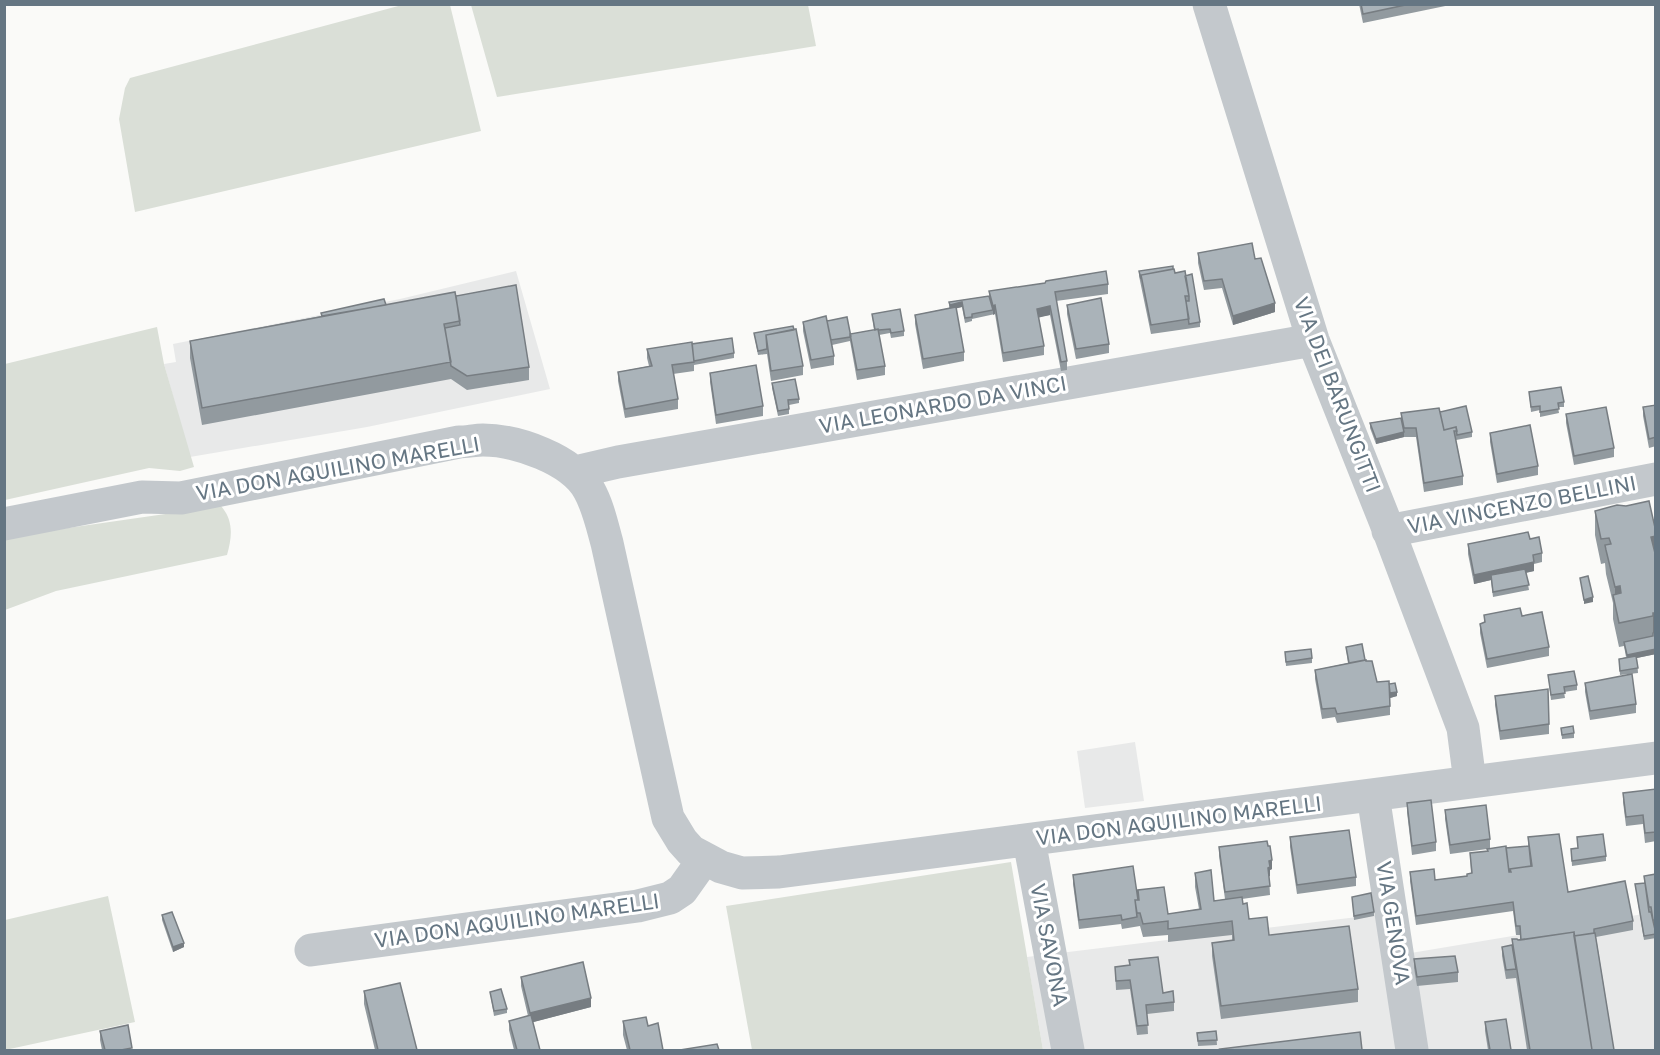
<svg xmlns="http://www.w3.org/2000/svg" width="1660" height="1055" font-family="'Golos Text',sans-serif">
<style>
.built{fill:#e8e9e9}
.green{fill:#dadfd7}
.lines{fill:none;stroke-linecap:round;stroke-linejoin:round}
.minor{stroke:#c3c8cc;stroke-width:33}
.wall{fill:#929a9f}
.shaded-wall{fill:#777d82}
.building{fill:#aab3b9;stroke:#777d82;stroke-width:1.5}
.labels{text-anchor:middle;stroke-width:6;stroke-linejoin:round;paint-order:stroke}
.street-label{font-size:21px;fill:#657683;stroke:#fff}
</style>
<rect width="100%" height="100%" fill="#fafaf8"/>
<path class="built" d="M516,271L550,389L367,427L190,457L164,364L176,362L173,344L400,299Z
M1135,742L1144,801L1085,808L1077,751Z
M1399,912L1405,954L1655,912V1050H1043L1027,957Z"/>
<path class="green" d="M450,5L481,131L135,212L119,119L125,88L130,78L402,5Z
M471,5H808L816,46L497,97Z
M157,327L164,364L194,467L180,471L149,468L5,500V364Z
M221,506C234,521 232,537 227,555L56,591L5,610V537Z
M1011,862L1043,1050H752L726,906Z
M108,896L135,1022L5,1050V920Z"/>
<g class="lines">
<path class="minor" d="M1209,4L1313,340L1385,521L1463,728L1470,782
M575,472L618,462L1313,340
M4,524L142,497L181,498L459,442C467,442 475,440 483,440C516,440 572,459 589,490C598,506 602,525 607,543L668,818L682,841L691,851L721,867L742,873L779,872L1656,758
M1388,531L1656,479
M1373,795L1412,1050
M1029,840L1068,1050
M311,950L638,906L670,898L682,890L704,859"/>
</g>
<path class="wall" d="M1359,4H1455L1363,23Z
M1198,253L1255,259L1275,312L1233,325L1222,288L1204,290L1198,263Z
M1139,271L1175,273L1185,271L1200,322V327L1151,334L1139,276Z
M1108,284V294L1056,301L1067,361V370L1061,371L1050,315L1038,317L1044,346V355L1003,362L995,314L972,319V321L965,323L962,307L956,308L964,352V361L923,369L915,324V315L949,308V302L989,296V291Z
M456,296L529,367V380L467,390L451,379L202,425L190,358V341L321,316V313Z
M1067,305L1109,344V353L1076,359L1067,314Z
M872,314L904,331V336L891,338L890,333L879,335L885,366V375L857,380L850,341L832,345L834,356V365L811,369L803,331V322L850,334L874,330Z
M754,333L803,366V375L771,381L767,354L758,355Z
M692,344L734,353V358L694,365V371L673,374L678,399V409L625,418L618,381V372L649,366L647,358V349Z
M710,373L763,406V416L716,424L710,382Z
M772,383L799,399V403L789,405V414L778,416L772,388Z
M1529,392L1564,402V407H1558L1559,413L1540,417V410L1531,412Z
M1656,405V446L1649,448L1643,416V407Z
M1440,412L1472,432V437L1456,440L1463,476V485L1424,492L1416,437H1404L1376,444L1370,428V423L1401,418V413Z
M1566,414L1614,448V457L1574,465L1566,423Z
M1490,433L1538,466V475L1497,483L1490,442Z
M1595,511L1656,532V654L1637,658L1638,673L1620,675L1619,659L1626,657L1624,646L1619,647L1613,619V603L1606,574L1605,563L1601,564L1595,535Z
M1530,539L1542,553V562L1534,564V571L1526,573L1529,590L1493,597L1491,580L1474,584L1468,554V544Z
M1484,615L1522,616L1549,647V656L1487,668L1480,633V624L1484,623Z
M1346,647L1365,660L1377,682L1389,684L1397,696L1390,698V715L1337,723L1335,717L1322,719L1315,679V670L1348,663Z
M1285,652L1312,658V663L1286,666Z
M1548,675L1577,685V690L1564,692L1565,698L1551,700Z
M1585,683L1636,704V713L1590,720L1585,692Z
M1495,696L1549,724V734L1500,740L1495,705Z
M1561,728L1574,733V738L1562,739Z
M1656,789V841L1645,843L1643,824L1626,826L1623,802V793Z
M1407,803L1436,842V851L1412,855L1407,812Z
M1445,810L1490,839V848H1506L1528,846V837L1568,892L1633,921V930L1596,937L1614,1050H1527L1516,978L1506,979L1502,956V947L1512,948V939L1520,940V935H1516L1513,911L1416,925L1410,881V872L1435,880L1467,876L1471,873L1470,853L1487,851V849L1450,854L1445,819Z
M1290,837L1356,877V886L1297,894L1290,847Z
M1577,837L1606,856V861L1572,866L1571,849L1578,848Z
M1219,847L1272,869L1270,870V876H1269L1270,895L1242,899L1243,904L1249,919L1269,935L1358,989V1002L1221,1019L1212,956V943L1232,940V935L1168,942V935L1143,937L1140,926L1122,929L1121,924L1079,929L1073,884V875L1138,895L1168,914L1199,909L1195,887V873L1214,901L1225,899L1219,856Z
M1656,874V929H1655L1656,938L1644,940L1635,884L1644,883V876Z
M1352,897L1374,912V916L1354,920Z
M162,915L184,947L173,952L162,920Z
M1414,959L1458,972V982L1417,986L1414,968Z
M1129,960L1163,993L1174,1002V1011L1147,1014L1148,1034L1137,1035L1130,989L1116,990L1115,967L1129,965Z
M521,977L591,1007L533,1022L540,1050H514L509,1030V1021L528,1016L521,986Z
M364,991L417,1050H375L364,1004Z
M490,992L507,1009V1013L494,1016Z
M623,1021L648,1026L663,1050H627L623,1035Z
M1485,1022L1511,1050H1488L1485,1031Z
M100,1031L132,1050H102L100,1040Z
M1216,1031L1217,1045L1198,1046L1197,1033Z"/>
<path class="shaded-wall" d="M962,302V307L950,310V305Z
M1275,303V312L1233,325V316Z
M995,305V314L993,315V306Z
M1050,306V315L1037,318V309Z
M1404,432V437L1376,444V439Z
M1656,536V560L1651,537Z
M1534,562V571L1491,580V575V580L1474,584V575Z
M1620,586V610L1615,604V587Z
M1593,597V602L1584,604V600Z
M1653,613H1656V637L1653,638Z
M1656,649V654L1627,660V655Z
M1397,692V696L1390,698V693Z
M1272,860V869L1270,870V876L1268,877V868L1269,861Z
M184,943V947L173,952V947Z
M591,998V1007L530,1023V1013Z"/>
<path class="building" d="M1361,4H1410L1363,14Z
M1252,243L1255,259L1261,258L1275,303L1233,316L1222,279L1204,281L1198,253Z
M1173,266V269L1141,275V279L1139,271Z
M1174,269L1175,273L1185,271L1189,296H1185L1189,319L1151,325L1141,275Z
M1106,271L1108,284L1055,292L1067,361L1061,362L1050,306L1037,309L1044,346L1003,353L995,305L993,306L989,291L1045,283L1046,281Z
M1192,274L1200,322L1189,324L1186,301H1189V296L1185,276Z
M516,285L529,367L467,376L451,366L445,328L460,325L456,296Z
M455,292L460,321L444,324L451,362L202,408L190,341Z
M989,296L993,310L972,314V317L965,318L962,302L950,305L949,302Z
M1101,298L1109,344L1076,349L1067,305Z
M384,299L386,305L322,316L321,313Z
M956,307L964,352L923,359L915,315Z
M900,309L904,331L891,333L890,329L879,330L878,329L875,330L872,314Z
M826,316L834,356L811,360L803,322Z
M847,317L851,337L850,334V337L831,340L827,321Z
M793,326L794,330L766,335L767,349L758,351L754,333Z
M796,329L803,366L771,371L766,335Z
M878,329L885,366L857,370L850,334Z
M732,338L734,353L694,361L692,344Z
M692,342L694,362L672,365L678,399L625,409L618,372L652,366L647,349Z
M756,365L763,406L716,415L710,373Z
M795,379L799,399L788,400L789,409L778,411L772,383Z
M1561,387L1564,402L1558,403L1559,409L1540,412V406L1531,407L1529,392Z
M1656,405V437L1649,439L1643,407Z
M1466,406L1472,432L1457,435L1456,427L1444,430L1440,412Z
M1606,407L1614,448L1574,456L1566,414Z
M1439,408L1444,430L1456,427L1457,431H1454L1463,476L1424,483L1416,428H1404L1401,413Z
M1401,418L1404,432L1376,439L1370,423Z
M1530,425L1538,466L1497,474L1490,433Z
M1649,501L1656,532V536L1651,537L1656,557V613H1653V616L1619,623L1613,595L1621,593L1620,586L1615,587L1606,550L1605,545L1611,544L1609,538L1601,539L1595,511L1617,505L1626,506Z
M1528,532L1530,539L1539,537L1542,553L1533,555L1534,562L1474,575L1468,544Z
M1525,569L1529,585L1493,592L1491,575Z
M1588,576L1593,597L1584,600L1580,578Z
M1520,608L1522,616L1542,612L1549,647L1487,659L1480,624L1485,622L1484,615Z
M1656,632V649L1627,655L1624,642L1653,636V633Z
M1362,644L1365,660L1349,663L1346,647Z
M1311,649L1312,658L1286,662L1285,652Z
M1636,656L1638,668L1620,671L1619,659Z
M1366,660V661H1372L1377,682L1389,681L1390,706L1337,714L1335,708L1322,709L1315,670Z
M1574,671L1577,685L1564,687L1565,693L1551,695L1548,675Z
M1632,674L1636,704L1590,711L1585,683Z
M1395,683L1397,692L1390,693L1389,684Z
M1548,689L1549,724L1500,731L1495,696Z
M1573,726L1574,733L1562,735L1561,728Z
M1656,789V832L1645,833L1643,815L1626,817L1623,793Z
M1431,800L1436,842L1412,846L1407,803Z
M1486,805L1490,839L1450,845L1445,810Z
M1349,830L1356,877L1297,885L1290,837Z
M1559,834L1568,892L1625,881L1633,921L1594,929V933L1574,936V932L1521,940L1520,926H1516L1513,902L1416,916L1410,872L1434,869L1435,880L1467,876V874L1472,873L1470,853L1488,851L1487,849L1506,846L1509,872H1511L1510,869L1532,866L1528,837Z
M1603,834L1606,856L1572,861L1571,849L1578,848L1577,837Z
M1267,841L1268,846H1270L1272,860L1269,861L1270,867L1268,868L1270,886L1225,892L1219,847Z
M1529,846L1531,866L1510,869V872H1509L1506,848Z
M1133,866L1138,900H1135L1137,917L1122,920L1121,915L1079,920L1073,875Z
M1211,870L1214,901L1242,897L1243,904L1247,903L1249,919L1267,917L1269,935L1349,926L1358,989L1221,1006L1212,943L1234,940L1232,921L1168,929V921L1143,924L1140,913H1137L1135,900H1139L1138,890L1164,887L1168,914L1201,909L1195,873Z
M1656,874V920H1653L1651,907H1649L1644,876Z
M1645,883L1649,912H1651L1656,934L1644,936L1635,884Z
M1371,893L1374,912L1354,916L1352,897Z
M172,912L184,943L173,947L162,915Z
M1574,932L1592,1050H1530L1512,939H1517L1518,940Z
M1595,933L1614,1050H1592L1574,936Z
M1512,945L1516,969L1506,970L1502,947Z
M1455,956L1458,972L1417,977L1414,959Z
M1158,957L1163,993L1173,991L1174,1002L1146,1005L1148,1025L1137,1026L1130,980L1116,981L1115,967L1130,965L1129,960Z
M583,962L591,998L530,1013L521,977Z
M400,983L417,1050H378L364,991Z
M501,989L507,1009L494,1011L490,992Z
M531,1015L540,1050H517L509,1021Z
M646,1017L648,1026L658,1023L663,1050H630L623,1021Z
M1506,1019L1511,1050H1490L1485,1022Z
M128,1025L132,1048L121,1050H105L100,1031Z
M1216,1031L1217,1040L1198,1041L1197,1033Z
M1360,1032L1362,1050H1221L1220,1049Z
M717,1044L719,1050H680Z"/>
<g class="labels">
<g class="street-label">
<text transform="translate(1337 395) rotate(69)" y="7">VIA DEI BARUNGITTI</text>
<text transform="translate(943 405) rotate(-10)" y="7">VIA LEONARDO DA VINCI</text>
<text transform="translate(338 469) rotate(-10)" y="7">VIA DON AQUILINO MARELLI</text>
<text transform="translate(1522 505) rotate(-11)" y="7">VIA VINCENZO BELLINI</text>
<text transform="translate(1179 821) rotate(-7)" y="7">VIA DON AQUILINO MARELLI</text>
<text transform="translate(517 921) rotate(-8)" y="7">VIA DON AQUILINO MARELLI</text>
<text transform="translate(1393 923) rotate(81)" y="7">VIA GENOVA</text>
<text transform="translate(1049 945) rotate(79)" y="7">VIA SAVONA</text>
</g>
</g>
<rect width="1660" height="1055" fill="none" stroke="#657683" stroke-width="12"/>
</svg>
